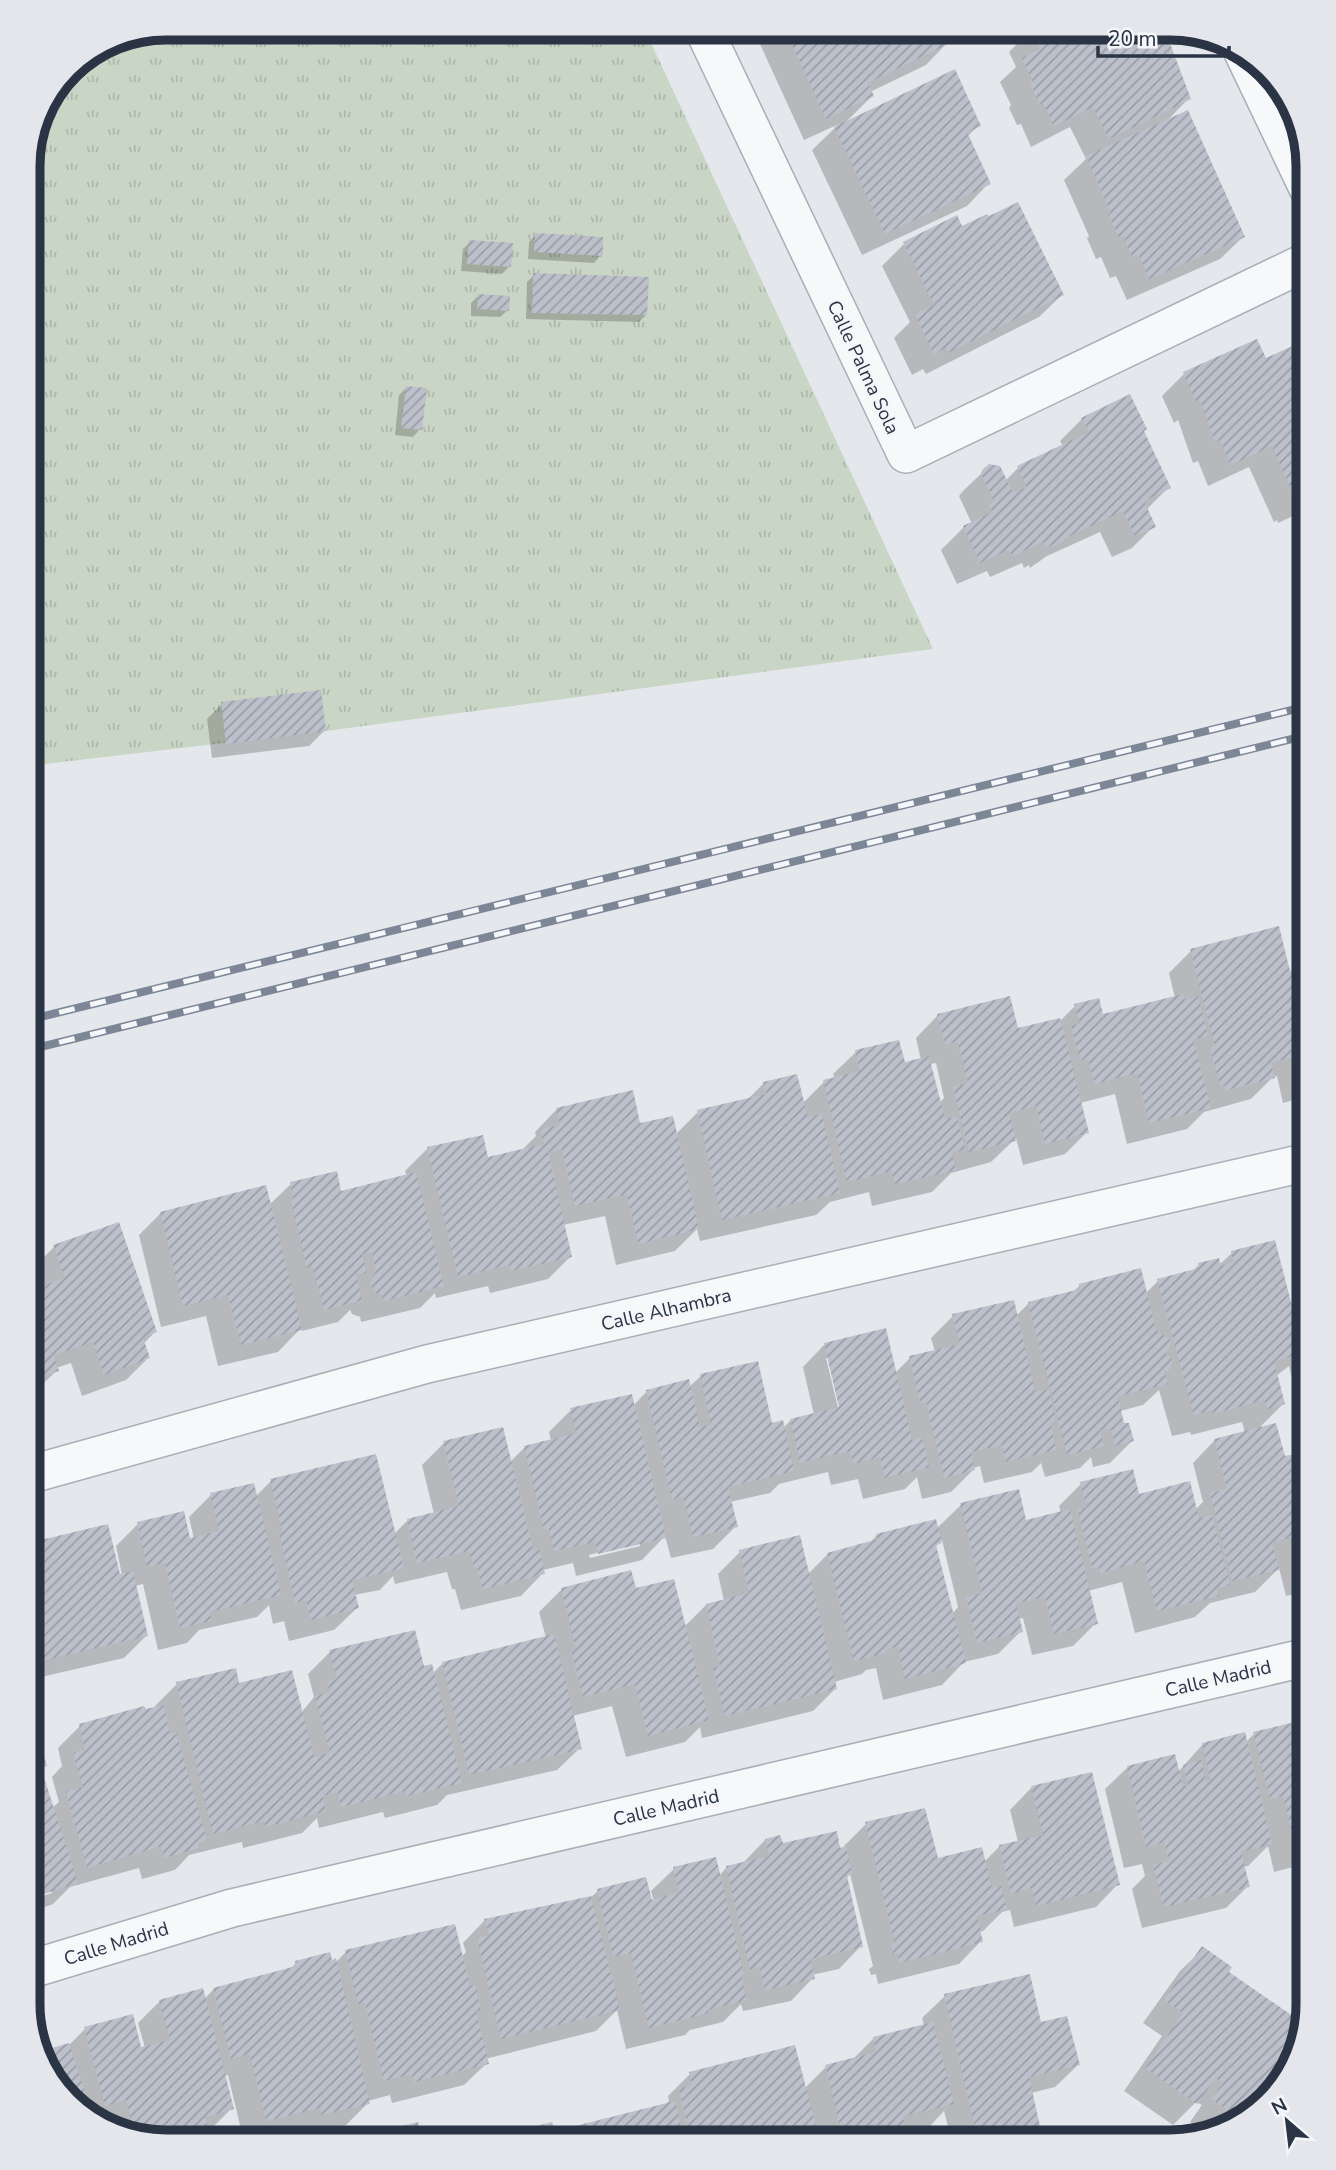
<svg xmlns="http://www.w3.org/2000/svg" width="1336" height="2170" font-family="'Nunito Sans',sans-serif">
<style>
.park{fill:url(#park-tufts)}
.shadow{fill:#0003;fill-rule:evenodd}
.building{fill:url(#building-hatch)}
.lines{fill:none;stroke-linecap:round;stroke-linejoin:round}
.minor-casing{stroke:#a9aeb7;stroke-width:40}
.minor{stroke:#f7f8fa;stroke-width:37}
.rail-casing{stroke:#7d8696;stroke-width:8}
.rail{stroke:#f4f6f9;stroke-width:5;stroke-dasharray:16;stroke-linecap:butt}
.labels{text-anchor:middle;stroke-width:5;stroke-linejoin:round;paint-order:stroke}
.street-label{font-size:19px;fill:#2b3445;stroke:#f4f6f9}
.rim{fill:none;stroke:#2b3445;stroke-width:9}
</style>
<defs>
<pattern id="park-tufts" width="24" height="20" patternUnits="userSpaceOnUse" patternTransform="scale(1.75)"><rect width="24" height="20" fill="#c9d6c5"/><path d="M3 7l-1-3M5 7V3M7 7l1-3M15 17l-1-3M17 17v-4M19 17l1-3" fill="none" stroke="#adb8ab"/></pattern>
<pattern id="building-hatch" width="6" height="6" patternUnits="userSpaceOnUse" patternTransform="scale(1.75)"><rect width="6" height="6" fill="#bbc0ca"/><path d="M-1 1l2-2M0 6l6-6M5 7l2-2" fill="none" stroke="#989da6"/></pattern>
</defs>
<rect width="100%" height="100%" fill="#e4e7ec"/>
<path class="park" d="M166,28H644L933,649L326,731L28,766V157L42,105L69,68L113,38Z"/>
<path class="shadow" d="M757,28H941L948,42L926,65L870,92L872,96L845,123L979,125L967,137L989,183L967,206L862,255L812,150L839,124L804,140L754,31Z
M1031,30L1150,42L1189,98L1166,122L1243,237L1220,259L1127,300L1116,276L1110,278L1101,257L1096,259L1087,238L1089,236L1064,180L1086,159L1070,127L1031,147L1021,124L1017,125L1009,108L1011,105L1000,82L1016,67L1009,52Z
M961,228L1062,295L1039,317L926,374L923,369L912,375L894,338L910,322L882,266L904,244Z
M536,235L601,255L594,263L528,259L529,242Z
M470,242L509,267L502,274L461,271L463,249Z
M534,275L646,315L639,322L526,319L527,282Z
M478,296L508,310L500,317L471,316V303Z
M1265,360L1308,373V383L1302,389L1308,402V509L1278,523L1277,520L1274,522L1249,467L1208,486L1198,461L1193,463L1178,420L1174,423L1162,396L1184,374Z
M406,388L420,429L413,437L395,435L399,395Z
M1082,419L1142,431L1169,487L1146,510L1154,526L1132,548L1112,557L1100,532L1047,556L1030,568L1029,565L1024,568L1022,563L990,577L987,571L957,584L941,550L964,527L972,524L959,496L964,490L987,468L1005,481L1018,468L1063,446L1060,441Z
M222,704L324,731L309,746L212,758L207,719Z
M1191,951L1289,973L1308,968V1096L1283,1103L1277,1076L1273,1077L1251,1099L1204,1112L1187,1129L1127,1144L1115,1094L1080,1103L1087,1132L1065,1154L1023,1165L1016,1138L991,1162L951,1173L932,1192L872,1206L869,1192L830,1202L816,1215L700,1241L697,1229L675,1251L616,1265L605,1216L563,1225L570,1257L548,1279L490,1293L488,1286L436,1298L435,1293L420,1308L361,1322L360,1317L352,1314L350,1310L338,1322L302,1331L301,1328L278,1352L218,1366L206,1316L161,1327L139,1235L161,1213L269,1205L291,1184L340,1193L407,1177L405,1171L427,1149L487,1159L521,1151L536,1136L535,1132L557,1109L675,1135L698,1112L747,1100L764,1083L803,1103L824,1082L835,1079L833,1074L856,1052L903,1064L921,1060L916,1038L938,1015L1017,1031L1061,1020L1075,1006L1102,1017L1175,998L1169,973ZM936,1063L944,1098L939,1103L929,1064Z
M54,1247L155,1332L143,1344L148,1358L126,1380L82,1396L71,1363L56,1368L57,1370L35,1392L28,1395V1293L39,1289L32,1269Z
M1232,1253L1290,1305L1308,1289V1395H1306L1303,1386L1294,1388L1289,1366L1276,1376L1283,1404L1257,1430L1283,1458L1307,1453L1300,1424L1308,1416V1590L1286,1596L1279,1568L1255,1592L1210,1603L1195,1617L1135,1633L1122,1582L1088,1591L1096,1623L1073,1646L1032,1655L1023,1618L1018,1619L1021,1631L998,1654L964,1662L942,1685L883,1700L876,1668L866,1670L862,1674L834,1682L835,1689L813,1711L702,1738L700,1727L685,1742L626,1757L612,1706L572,1716L580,1748L557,1770L447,1795L437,1805L385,1818L383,1812L319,1828L317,1818L302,1833L243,1848L242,1842L189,1855L175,1870L142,1879L139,1868L70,1887L53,1904L28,1913V1901L52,1893L28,1736L46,1765L40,1771L52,1808L59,1802L52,1777L62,1766L58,1748L80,1726L155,1709V1706L177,1684L238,1685L301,1713L314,1697L308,1674L330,1652L422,1668L433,1673L443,1663L546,1638L539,1612L561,1590H635L684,1627L706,1605L724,1601L718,1574L740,1552L808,1574L828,1554L869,1544L877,1535L936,1529L961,1505L1025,1522L1061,1513L1059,1506L1081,1484L1195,1510L1203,1502L1193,1463L1215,1440L1245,1433L1242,1422L1191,1435L1190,1432L1172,1436L1159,1390L1143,1405L1120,1411L1123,1425L1132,1441L1110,1463L1093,1467L1091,1457L1080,1468L1045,1477L1041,1463L1032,1472L984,1483L980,1466L973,1468V1470L951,1492L922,1499L917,1477L905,1489L863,1499L858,1479L831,1485L828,1472L779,1484L770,1493L730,1502L736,1526L713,1549L671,1558L665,1536L642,1560L576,1576L573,1563L543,1570V1573L521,1596L461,1610L455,1589H452L447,1572L395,1584L393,1576L380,1590L354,1595L357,1608L334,1630L289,1641L284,1621L273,1624L269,1605L257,1617L199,1630L187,1643L158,1650L143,1584L135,1586L146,1636L124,1658L28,1680V1545L119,1576L122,1575L116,1546L138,1524L189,1540L194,1539L189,1517L211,1495L256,1496L271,1481L394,1534L408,1520L434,1514L422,1465L444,1443L510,1462L525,1447L551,1441L549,1432L571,1410L633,1406L647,1391L689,1387L701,1376L771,1425L783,1428L791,1420L814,1415L803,1367L825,1344L895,1373L910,1358L935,1352L931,1338L953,1316H1016L1029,1303L1073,1292L1080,1285L1145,1294L1158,1281L1191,1272L1199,1265H1219ZM826,1358H829L843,1415L840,1416ZM942,1540L958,1607L952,1614L935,1547ZM640,1542V1546L590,1558L589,1555Z
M1308,1720V1863L1274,1872L1268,1846L1248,1866L1243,1867L1248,1886L1226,1908L1142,1928L1132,1889L1145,1876L1142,1864L1124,1868L1105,1789L1128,1767L1178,1772L1203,1744L1246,1742L1254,1734Z
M1032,1787L1118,1884L1096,1907L1014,1927L1010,1910L1002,1912L983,1931L979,1932L981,1941L959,1964L878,1984L876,1974L871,1975L869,1969L873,1966L850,1874L846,1879L861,1946L839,1969L812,1975L813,1978L791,2001L743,2011L741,2004L723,2022L690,2030L685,2035L626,2049L617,2010L596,2031L485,2059L487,2063L464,2085L392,2103L390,2095L368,2101V2103L346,2125L299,2136L298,2129L244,2142L228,2075L224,2076L232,2108L210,2130L157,2142L104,2124V2122L90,2119L42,2066L40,2054L70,2044L85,2029L140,2049L145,2048L138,2023L160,2001L204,1999L214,1989L290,1969L296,1963H335L346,1952L461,1957L466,1952L463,1943L485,1920L591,1897L598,1891L650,1902L654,1901L651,1891L674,1869L719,1876L727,1867L743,1863L765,1840L781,1845L839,1850L844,1849V1846L866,1824L937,1860L984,1862L1000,1846L1018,1842L1010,1810Z
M1203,1949L1298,2036L1241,2119L1232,2128L1207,2133L1190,2122L1202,2105L1196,2102L1173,2125L1124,2091L1162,2036L1143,2023L1180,1971Z
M945,1996L1039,2024L1078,2065L1055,2087L1031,2093L1038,2125L1021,2142H952L944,2111L930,2126L905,2132L907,2142H558L572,2128L665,2105L669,2101L668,2096L690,2074L804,2089L826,2067L852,2060L874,2038L924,2026L922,2018Z"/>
<path class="building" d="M784,28H943L950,43L868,83L874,96L826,119Z
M1030,28H1146L1151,40L1166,33L1191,99L1109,139L1093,107L1054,126L1043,103L1040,104L1030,84L1033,82L1022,58L1040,49Z
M955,69L981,126L967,132L991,184L885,234L834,127Z
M1188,110L1245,237L1149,279L1139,255L1132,257L1123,236L1119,238L1108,214L1111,213L1086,156Z
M1018,202L1064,295L948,353L946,348L934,354L915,314L934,305L903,242L957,215L962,226L987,214L989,216Z
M535,233L603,237V256L534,252Z
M469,240L513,243L511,267L467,264Z
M533,273L649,277L647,315L532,313Z
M478,294L510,296L509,311L477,309Z
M1257,339L1266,358L1297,344L1308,369V383L1303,386L1308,398V498L1301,502L1299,499L1296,501L1272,446L1231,465L1220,440L1215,442L1200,400L1196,402L1183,372Z
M406,386L427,388L422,430L401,428Z
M1130,394L1147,429L1144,431L1171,488L1144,501L1156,527L1135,536L1123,511L1065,538L1066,540L1052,547L1051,545L1046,547L1044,542L1012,556L1009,550L980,563L963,526L992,512L989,504L994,501L981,473L983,469L989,464L1000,466L1013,493L1027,487L1017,466L1089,432L1081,418Z
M321,690L326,731L226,744L221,702Z
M1279,926L1290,971L1308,966V1081L1305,1082L1299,1055L1271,1063L1275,1078L1226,1090L1224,1083L1220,1085L1210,1048L1215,1046L1190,949Z
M1183,994L1185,1000L1198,996L1208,1036L1193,1040L1211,1108L1149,1123L1137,1073L1095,1084L1088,1059L1080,1060L1071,1025L1080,1024L1074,1004L1099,998L1103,1014Z
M1010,996L1018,1028L1060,1018L1089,1133L1045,1144L1036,1106L1009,1113L1016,1141L969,1152L953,1087L968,1083L958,1042L945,1044L937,1014Z
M899,1040L905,1062L929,1056L945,1119L957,1117L965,1149L952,1153L956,1170L895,1184L891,1171L847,1182L823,1080L860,1071L855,1050Z
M797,1074L808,1117L822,1114L840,1193L722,1220L697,1110L766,1094L763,1082Z
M633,1090L640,1123L673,1116L699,1229L638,1244L627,1194L575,1206L562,1149L548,1152L572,1257L511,1271L510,1265L458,1277L427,1147L483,1135L488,1157L544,1144L540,1129L560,1125L556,1108Z
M337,1171L341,1191L416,1172L444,1286L384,1301L382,1295L374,1292L370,1284L376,1271L372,1252L362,1254L367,1273L356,1274L362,1300L324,1310L313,1267L307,1268L291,1201L294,1200L290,1182Z
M266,1185L302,1330L241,1345L228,1295L183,1306L160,1212Z
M119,1222L157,1332L143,1338L150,1358L104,1375L93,1342L54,1355L59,1371L28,1381V1291L65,1278L53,1245Z
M1275,1240L1304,1353L1274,1361L1285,1404L1267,1409L1264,1400L1213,1414L1212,1410L1194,1415L1157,1279L1199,1268L1198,1263L1219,1258L1221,1266L1233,1262L1231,1251Z
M1141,1268L1156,1330L1172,1341L1166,1353L1173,1361L1169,1371H1164L1168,1384L1118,1396L1124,1423H1129L1134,1441L1115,1446L1111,1428L1100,1430L1104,1446L1067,1455L1028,1302L1080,1289L1079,1284Z
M1014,1300L1035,1392L1049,1389L1056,1422L1050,1423L1056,1450L1006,1462L1002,1445L971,1452L975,1470L944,1478L926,1401L920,1403L909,1356L960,1344L952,1314Z
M886,1328L912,1440L922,1437L929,1467L885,1478L880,1457L853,1464L850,1451L800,1463L790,1419L839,1407L824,1343Z
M758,1361L772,1423L783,1420L794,1471L728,1487L738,1527L693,1537L683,1497L672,1499L646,1390L689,1379L700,1427L711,1424L700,1374Z
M632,1394L666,1538L598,1554L595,1542L554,1551L549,1529L544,1530L524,1446L576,1433L570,1408Z
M1276,1423L1285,1456L1308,1451V1569L1299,1536L1272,1542L1279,1570L1232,1581L1210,1493L1227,1489L1214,1439Z
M503,1427L533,1550L539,1548L545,1574L483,1589L477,1567L474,1568L469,1551L417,1563L407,1519L459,1506L443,1441Z
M376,1454L404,1568L352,1580L359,1608L311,1620L306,1600L295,1603L279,1533H283L270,1479Z
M1133,1469L1139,1494L1190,1481L1199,1518L1212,1515L1230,1585L1217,1588L1219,1596L1157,1611L1144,1561L1100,1573L1099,1567L1092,1568L1078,1510L1087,1507L1080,1482Z
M254,1483L281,1595L210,1612L211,1621L180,1628L165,1563L147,1567L137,1522L184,1511L190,1538L219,1531L210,1493Z
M1019,1489L1026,1520L1070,1509L1098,1624L1054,1634L1045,1597L1016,1603L1023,1632L977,1643L966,1597L982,1593L960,1503Z
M936,1519L942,1543L936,1545L966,1663L905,1679L898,1646L885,1650L886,1653L854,1661L827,1553L878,1539L876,1534Z
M108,1524L120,1574L133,1571L148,1636L28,1664V1633L34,1632L32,1625L28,1626V1543Z
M800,1535L837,1689L725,1716L713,1668L720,1666L706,1604L749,1593L739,1550Z
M631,1570L636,1588L674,1579L709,1720L648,1736L635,1684L583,1697L571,1650L576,1649L561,1588Z
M415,1630L424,1666L432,1664L462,1783L407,1796L405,1791L341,1807L338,1792L323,1796L326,1811L265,1827L264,1821L213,1834L176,1682L236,1668L239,1683L292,1670L314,1757L330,1753L315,1696L330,1692L327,1681L337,1679L329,1650Z
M554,1634L582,1749L469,1775L442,1662Z
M163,1705L170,1734L176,1732L207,1840L198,1843L199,1848L164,1858L161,1846L87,1868L66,1792L83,1787L73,1753L85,1750L79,1724L144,1706L146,1709Z
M1308,1719V1848L1296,1850L1283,1796L1270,1799L1253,1732Z
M37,1732L47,1766L41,1768L78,1883L28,1899V1735Z
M1245,1732L1272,1844L1241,1852L1250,1887L1164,1907L1153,1865L1169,1861L1164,1842L1146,1847L1127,1766L1175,1754L1183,1786H1188L1183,1765L1201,1760L1206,1781H1211L1202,1743Z
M1092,1772L1120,1885L1036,1906L1032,1888L1011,1894L999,1845L1043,1835L1031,1786Z
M925,1808L938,1858L982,1847L992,1888L1001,1886L1007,1909L977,1916L983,1942L899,1963L898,1953L893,1954L891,1945L895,1944L865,1822Z
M837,1831L840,1848L846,1846L852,1874L847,1876L863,1947L810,1959L815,1979L765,1990L760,1967L750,1970L726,1866L769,1856L765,1839L780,1835L783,1843Z
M716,1857L744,1974L741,1975L747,2000L708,2010L709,2013L649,2028L631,1953L613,1957L597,1889L646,1877L652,1900L679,1892L673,1867Z
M591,1896L620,2010L501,2039L477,1938L489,1935L484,1919Z
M455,1924L470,1986L475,1984L481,2010L476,2011L489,2064L414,2082L412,2074L384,2081L365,2003L358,2004L345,1950Z
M1202,1946L1232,1967L1229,1972L1303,2023L1297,2042L1241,2119L1211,2099L1223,2083L1216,2078L1197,2104L1145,2068L1183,2013L1164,2000Z
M330,1952L332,1960L336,1958L370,2104L321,2115L320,2108L266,2121L250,2054L231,2059L213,1988L296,1966L295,1961Z
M1030,1974L1041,2022L1067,2016L1080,2065L1029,2077L1040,2126L983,2139L982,2135L977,2136L944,1994Z
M203,1988L234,2109L205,2117L212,2142H157L148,2138L147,2135L135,2134L126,2100L105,2106L84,2027L133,2014L141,2047L170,2040L159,2000Z
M933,2022L954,2104L903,2116L909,2142H844L825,2065L876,2052L873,2037Z
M69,2043L94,2120L90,2119L42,2066L39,2052Z
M795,2045L820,2142H692L679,2089L692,2085L689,2072Z
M675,2101L685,2142H574L571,2127Z
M418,2122L422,2142H371L370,2134Z
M552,2122L557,2142H507L505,2134Z"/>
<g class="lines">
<g class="minor-casing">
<path id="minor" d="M703,28L906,454L1308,261
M1242,50L1308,188
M28,1475L427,1364L1308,1162
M28,1970L232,1908L1308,1657"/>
</g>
<use href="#minor" class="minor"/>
<g class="rail-casing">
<path id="rail" d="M28,1020L1308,706
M28,1050L1308,735"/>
</g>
<use href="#rail" class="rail"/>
</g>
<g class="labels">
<g class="street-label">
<text transform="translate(864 367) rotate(65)" y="7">Calle Palma Sola</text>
<text transform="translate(666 1309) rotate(-13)" y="7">Calle Alhambra</text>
<text transform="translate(1218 1678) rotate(-13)" y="7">Calle Madrid</text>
<text transform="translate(666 1807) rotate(-13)" y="7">Calle Madrid</text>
<text transform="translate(116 1943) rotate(-17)" y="7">Calle Madrid</text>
</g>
</g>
<path d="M0 0H1336V2170H0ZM166 40H1170A126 126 0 0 1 1296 166V2004A126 126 0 0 1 1170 2130H166A126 126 0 0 1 40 2004V166A126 126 0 0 1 166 40Z" fill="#e4e6eb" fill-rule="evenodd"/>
<path class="rim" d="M166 40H1170A126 126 0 0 1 1296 166V2004A126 126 0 0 1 1170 2130H166A126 126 0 0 1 40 2004V166A126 126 0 0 1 166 40Z"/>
<g transform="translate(1287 2121) rotate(332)" stroke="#f4f6f9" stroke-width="5" paint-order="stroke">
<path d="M0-5L12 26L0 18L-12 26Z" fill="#2b3445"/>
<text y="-10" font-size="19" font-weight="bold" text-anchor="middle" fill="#2b3445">N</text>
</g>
<path d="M1098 46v10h131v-10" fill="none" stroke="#2b3445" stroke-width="3.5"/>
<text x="1108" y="46" font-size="21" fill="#2b3445" stroke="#f4f6f9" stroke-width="5" paint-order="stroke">20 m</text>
</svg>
